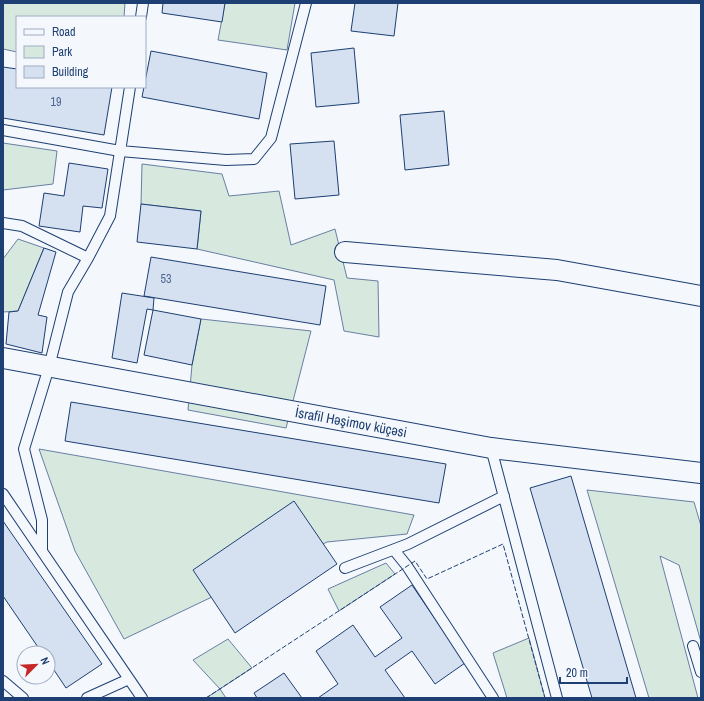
<svg xmlns="http://www.w3.org/2000/svg" width="704" height="701" font-family="'Archivo Narrow',sans-serif">
<style>
.green{fill:#d7e8df;stroke:#687fa3}
.building{fill:#d5e0f0;stroke:#1d3f73}
.lines{fill:none;stroke-linecap:round;stroke-linejoin:round}
.lane-casing{stroke:#1d3f73;stroke-width:12}
.street-casing{stroke:#1d3f73;stroke-width:22}
.lane{stroke:#f4f7fb;stroke-width:10}
.street{stroke:#f4f7fb;stroke-width:20}
.fence{stroke:#1d3f73;stroke-width:1;stroke-dasharray:5 2;stroke-linecap:butt}
.labels{text-anchor:middle;stroke-width:3;stroke-linejoin:round;paint-order:stroke}
.number-label{font-size:12px;fill:#4b6792}
.street-label{font-size:14px;fill:#1d3f73;stroke:#f4f7fb}
</style>
<rect width="100%" height="100%" fill="#f4f7fb"/>
<path class="green" d="M3,3H125L124,17H17V52L3,49Z
M225,3H295L287,50L218,40Z
M3,143L57,151L53,184L3,190Z
M142,164L222,174L229,196L279,191L291,245L335,229L347,278L378,281L379,337L344,331L334,280L197,249L201,211L141,204Z
M18,239L44,248L18,311L3,312V259Z
M201,319L311,331L286,428L188,410L192,365Z
M39,449L414,515L407,534L327,542L124,639L75,551Z
M587,490L694,502L701,526V642L679,565L660,556L698,698H649Z
M386,563L395,574L339,611L328,589Z
M529,638L545,698H507L493,653Z
M228,639L252,668L220,689L226,698H206L220,689L193,660Z"/>
<path class="building" d="M163,3H225L222,22L162,13Z
M355,3H398L394,36L351,31Z
M354,48L359,103L316,107L311,53Z
M151,51L267,73L259,119L142,97Z
M3,67L17,69V87H112L104,135L3,118Z
M444,111L449,165L405,170L400,115Z
M334,141L339,195L295,199L290,144Z
M69,163L108,169L102,208L83,206L80,232L39,226L44,193L64,196Z
M141,204L201,211L197,249L137,242Z
M44,248L56,252L38,315L47,317L42,353L6,344L9,312L18,311Z
M151,257L326,286L320,325L144,296Z
M122,293L154,298L153,310L147,309L137,363L112,358Z
M153,310L201,319L192,365L144,355Z
M71,402L446,464L439,503L65,441Z
M571,476L636,698H592L530,488Z
M294,501L337,564L235,633L193,570Z
M3,521L102,664L66,688L48,661V653H42L3,596Z
M412,585L465,663L435,684L412,651L385,670L405,698H318L338,684L316,651L353,625L375,657L402,638L380,607Z
M284,673L302,698H257L254,693Z"/>
<g class="lines">
<g class="lane-casing">
<path id="lane" d="M141,17L143,3
M3,130L120,151L226,160L254,159L271,138L306,3
M3,223L22,226L88,258
M491,448L557,698
M3,494L142,698
M394,550L407,566L493,698
M42,551V520L24,449L49,367L68,292L88,258L110,216L130,87
M345,568L408,544L504,496
M693,646L701,672
M3,681L23,698
M87,698L129,679"/>
</g>
<g class="street-casing">
<g id="street">
<path d="M345,252L557,270L701,296"/>
<path id="s1" d="M3,358L491,448L701,473"/>
</g>
</g>
<use href="#lane" class="lane"/>
<use href="#street" class="street"/>
<path class="fence" d="M206,698L415,561L427,579L503,544L545,698"/>
</g>
<g class="labels">
<g class="number-label">
<text x="56" y="106">19</text>
<text x="166" y="283">53</text>
</g>
<g class="street-label">
<text dy="5" stroke="none"><textPath href="#s1" startOffset="354">İsrafil Həşimov küçəsi</textPath></text>
</g>
</g>
<rect width="704" height="701" fill="none" stroke="#1d3f73" stroke-width="8"/>
<rect x="16" y="16" width="130" height="72" fill="#f4f7fb" stroke="#9eadc5"/>
<rect x="24" y="29" width="20" height="6" fill="#f4f7fb" stroke="#9eadc5"/>
<text x="52" y="36" font-size="12" fill="#1d3f73">Road</text>
<rect x="24" y="46" width="20" height="12" fill="#d7e8df" stroke="#9eadc5"/>
<text x="52" y="56" font-size="12" fill="#1d3f73">Park</text>
<rect x="24" y="66" width="20" height="12" fill="#d5e0f0" stroke="#9eadc5"/>
<text x="52" y="76" font-size="12" fill="#1d3f73">Building</text>
<g transform="translate(36 665) rotate(66)"><circle r="19" fill="#f4f7fb" stroke="#9eadc5"/>
<path d="M0-3L7 15L0 10L-7 15Z" fill="#c62828"/>
<text y="-6" font-size="11" font-weight="bold" text-anchor="middle" fill="#1d3f73">N</text>
</g>
<path d="M560 677v6h67v-6" fill="none" stroke="#1d3f73" stroke-width="2"/>
<text x="566" y="677" font-size="12" fill="#1d3f73" stroke="#f4f7fb" stroke-width="3" paint-order="stroke">20 m</text>
</svg>
